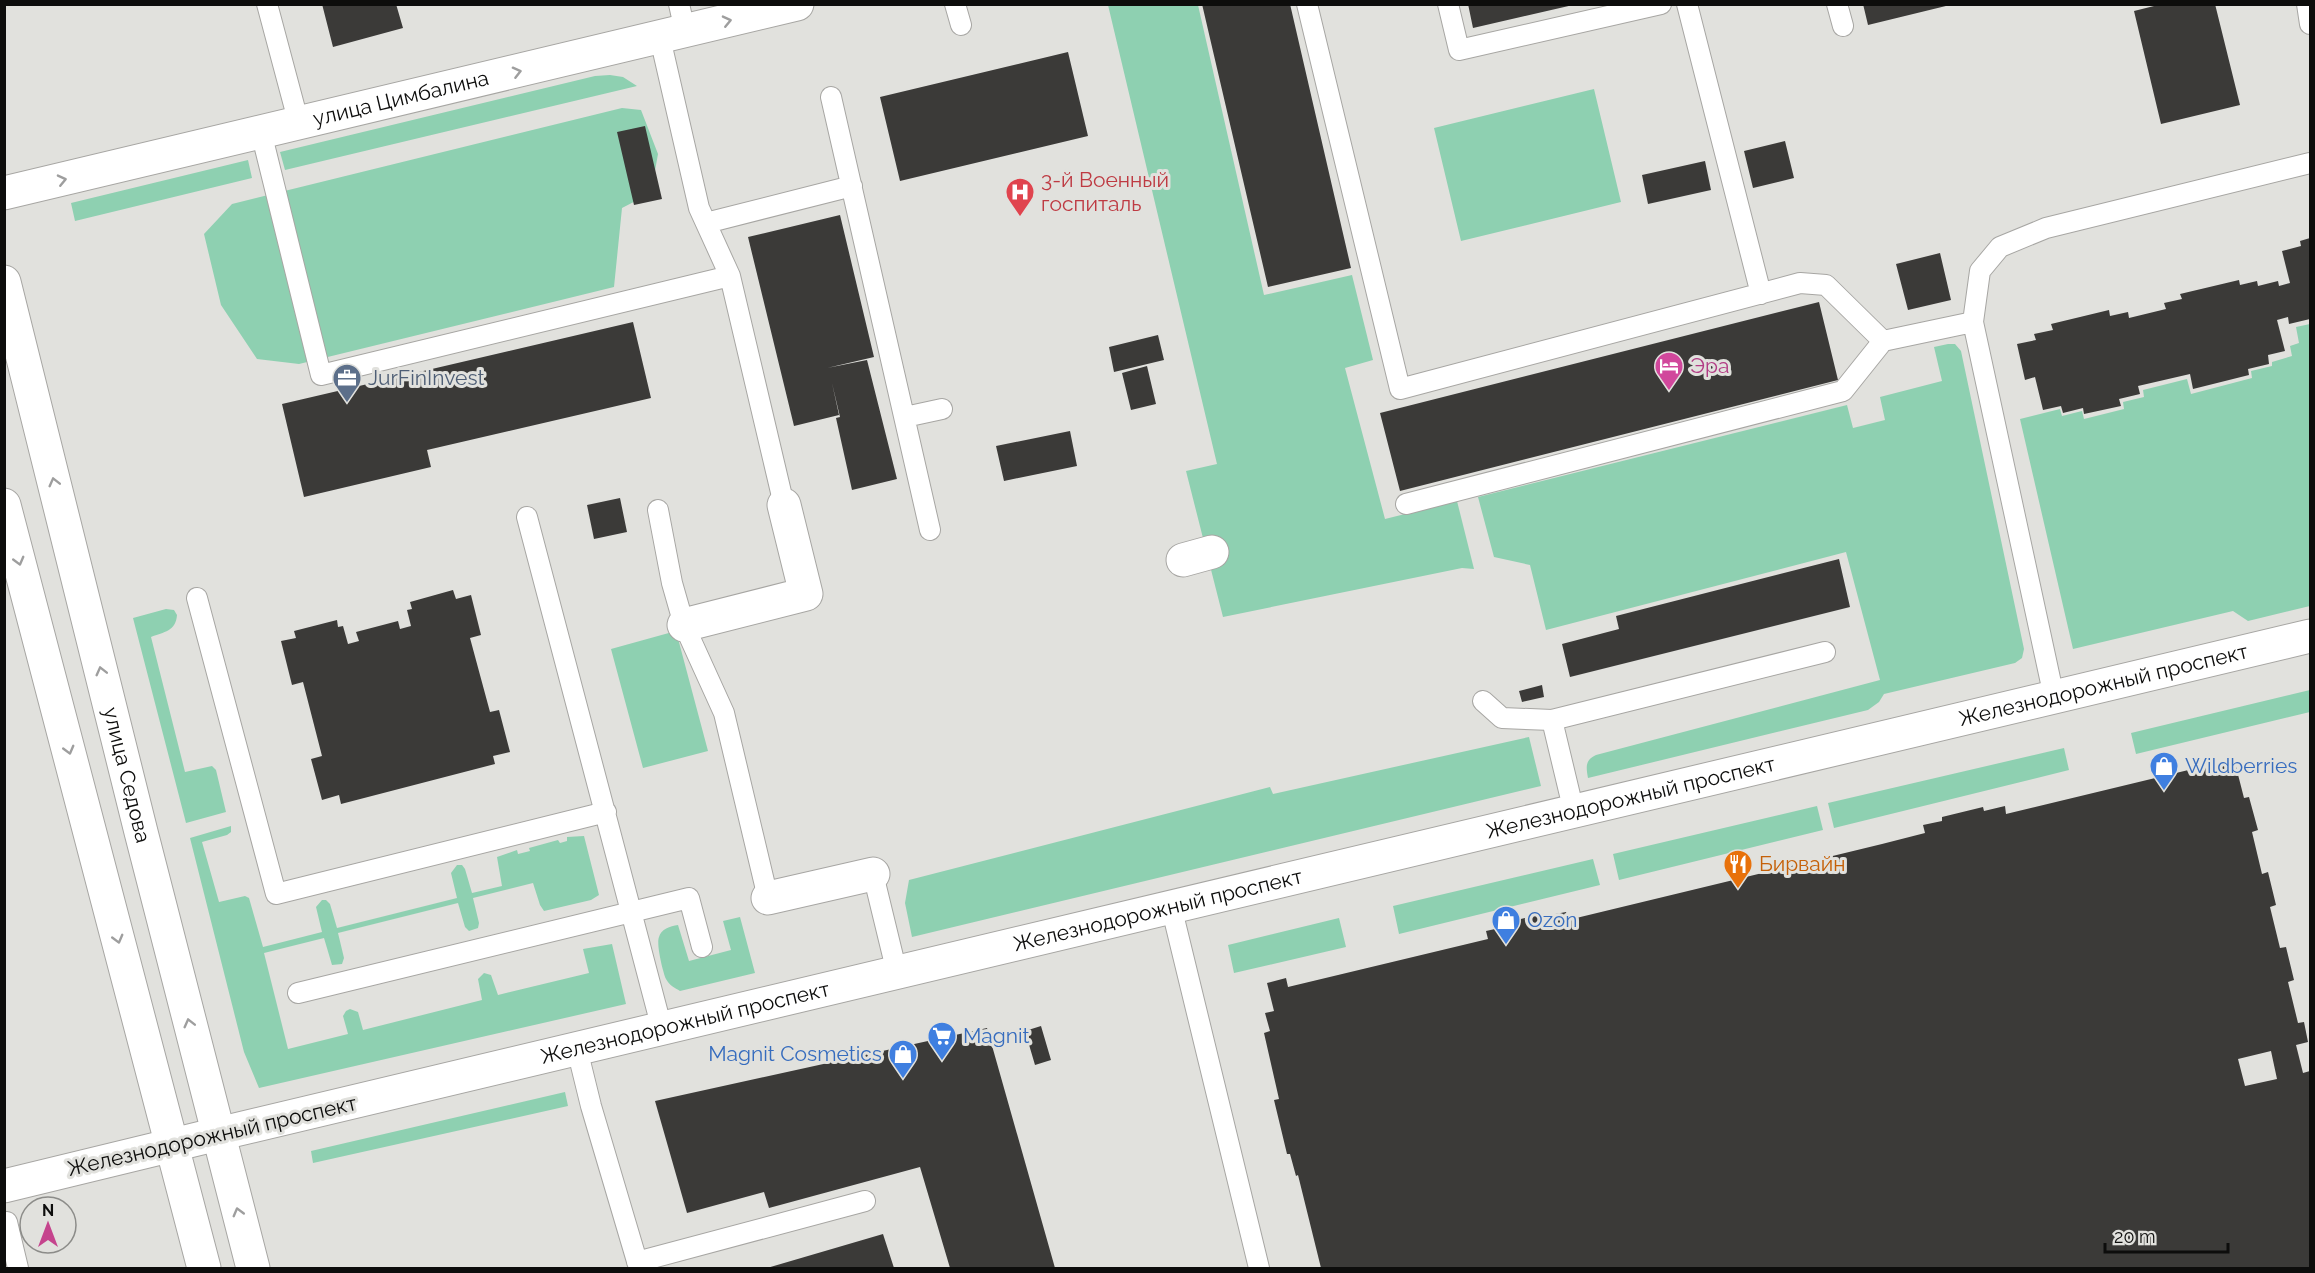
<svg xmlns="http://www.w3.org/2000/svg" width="2315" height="1273" font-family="Raleway,sans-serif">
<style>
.green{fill:#8ed0b1}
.building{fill:#3b3a38;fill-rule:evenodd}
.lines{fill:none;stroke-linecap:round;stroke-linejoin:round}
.lane-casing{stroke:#a7a6a3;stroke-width:22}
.street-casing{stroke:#a7a6a3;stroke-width:35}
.secondary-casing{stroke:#a7a6a3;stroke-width:35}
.lane{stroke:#fff;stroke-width:20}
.street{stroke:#fff;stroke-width:33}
.secondary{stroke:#fff;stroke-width:33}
.oneway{stroke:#9e9e9e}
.labels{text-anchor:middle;stroke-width:6;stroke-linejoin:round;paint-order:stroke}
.street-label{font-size:21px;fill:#0d0d0c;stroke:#e1e1dd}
.health-label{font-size:21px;fill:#be3a42;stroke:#e1e1dd;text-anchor:start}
.hotel-label{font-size:21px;fill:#b23c85;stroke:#e1e1dd;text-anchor:start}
.service-label{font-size:21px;fill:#4e5e75;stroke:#e1e1dd;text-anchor:start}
.shop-label{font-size:21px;fill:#366cbe;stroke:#e1e1dd;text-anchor:start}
.food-label{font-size:21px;fill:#c56008;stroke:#e1e1dd;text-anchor:start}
</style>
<rect width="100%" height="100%" fill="#e1e1dd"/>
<path class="green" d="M1108,5H1198L1264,295L1352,275L1373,360L1345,368L1385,519L1457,501L1474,569L1462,568L1223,617L1186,471L1217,464Z
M610,75L623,77L637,86L285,170L280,152L595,76Z
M1594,89L1621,202L1461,241L1434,128Z
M622,108L641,110L658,154L651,193L622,208L614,287L299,364L257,359L221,305L204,234L232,204Z
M248,160L252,178L75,221L71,203Z
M2310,324V606L2248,621L2233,611L2073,649L2020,419L2060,409L2062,416L2082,411L2084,419L2124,409L2123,402L2144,397L2143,390L2187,379L2191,394L2252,378L2251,371L2272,366V362L2292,356L2290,346L2299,343L2296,327Z
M1948,344H1955L1961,351L2024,649L2022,658L2015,663L1884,694L1879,702L1868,710L1588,778C1586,767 1585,760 1596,755L1880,680L1846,552L1546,630L1530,565L1494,557L1478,497L1847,405L1853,428L1885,420L1880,397L1942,381L1934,347Z
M166,609L174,610L177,615C176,631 164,632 151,637L185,772L212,766L216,770L226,812L186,823L133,618Z
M676,631L708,751L643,768L611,649Z
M2310,690V712L2136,754L2131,733Z
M1529,737L1541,786L912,937L905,903L909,880L1270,787L1273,794Z
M2064,748L2069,770L1834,828L1828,803Z
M1817,806L1823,830L1619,880L1613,854Z
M231,826V832L227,835L202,842L219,902L245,896L249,898L263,947L322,932L316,907L322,900H326L330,904L337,928L457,898L451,873L457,865H462L465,869L472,893L502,886L497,857L517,850L518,854L530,851L529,848L558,840L560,843L567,841V837L584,836L599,895L591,900L544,911L540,905L533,883L473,898L479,923L478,928L469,931L465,927L458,903L338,933L344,958L342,964L332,965L324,938L264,953L288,1049L348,1034L343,1016L346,1011L350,1009L358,1012L363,1030L482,1000L478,979L484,973L491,975L498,995L589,973L583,949L612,944L626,1004L259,1088L244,1052L190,838Z
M1593,859L1600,885L1399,934L1393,906Z
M740,917L755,973L680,991C675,988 669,985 666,979C663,972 656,944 659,937C661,929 670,926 678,925L689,961L731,950L723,921Z
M1339,918L1346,947L1234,973L1228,945Z
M565,1092L568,1106L313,1163L311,1151Z"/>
<path class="building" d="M322,4H396L403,28L333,47Z
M1202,4H1290L1351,268L1268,287Z
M1468,4H1573V5L1473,28Z
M1863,4H1950V5L1868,25Z
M2162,4H2215L2240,105L2161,124L2134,11Z
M1068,52L1088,136L900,181L880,97Z
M645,126L662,199L634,205L617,132Z
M1785,141L1794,178L1753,188L1744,151Z
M1705,161L1711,190L1648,204L1642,175Z
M840,215L874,357L827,368L867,360L897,479L852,490L836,418L840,417L832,383L839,415L794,426L748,237Z
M2310,238V319L2289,324L2288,317L2277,320L2285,351L2268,355L2269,364L2248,369L2249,375L2193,389L2190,374L2138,386L2140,394L2119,399L2121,406L2084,414L2083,408L2063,413L2061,406L2043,410L2035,377L2025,380L2017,344L2036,340L2034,334L2053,330L2051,324L2109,310L2110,316L2128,312L2129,318L2166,309L2164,303L2182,299L2180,294L2239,280L2240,285L2257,281L2258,286L2278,281L2279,286L2290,283L2282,251L2301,246L2300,241Z
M1940,253L1951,300L1908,310L1896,264Z
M1819,302L1838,380L1400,491L1380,413Z
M633,322L651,398L427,450L431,467L304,497L282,404Z
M1158,335L1164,360L1114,372L1109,347Z
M1147,366L1156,404L1131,410L1122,373Z
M1070,431L1077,466L1004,481L996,446Z
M620,498L627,532L594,539L587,505Z
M1839,559L1850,607L1570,677L1562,644L1619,629L1616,616Z
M453,590L456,599L471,595L481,635L470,638L490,712L499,710L510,752L493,756L495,764L341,804L339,795L322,800L311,759L322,756L303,682L292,685L281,641L296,638L294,631L337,620L338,627L343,626L348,644L359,641L356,632L398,621L400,629L411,626L407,610L412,609L410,602Z
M1542,685L1544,697L1522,702L1519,691Z
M2234,759L2244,798L2249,797L2258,830L2252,832L2262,874L2268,872L2276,905L2270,907L2280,948L2286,947L2294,980L2288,982L2298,1023L2304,1022L2308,1042L2296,1045L2303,1073L2310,1071V1268H1321L1298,1175L1296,1176L1290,1154H1287L1274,1100L1279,1099L1264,1033L1270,1031L1265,1013L1274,1011L1267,983L1286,978L1288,987L1488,939L1486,931L1504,927V923L1545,913V916L1566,912L1568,920L1882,844L1925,833L1923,825L1942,821V817L1983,807L1984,811L2005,806L2006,814ZM2271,1051L2277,1079L2245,1086L2238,1059Z
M1041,1026L1051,1060L1035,1065L1025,1031Z
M987,1028L1055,1268H950L920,1167L769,1208L764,1192L687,1213L655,1101Z
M883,1234L894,1268H767Z"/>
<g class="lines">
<g class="lane-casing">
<path id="lane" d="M267,4L299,124
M679,4L685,31
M955,4L961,25
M1307,4L1400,389L1800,283L1826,285L1883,341L1973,322
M1448,4L1459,50L1661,4
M1687,4L1761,294
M1837,4L1843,26
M2307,4L2310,24
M660,38L699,208L730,276L784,505
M831,97L930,530
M261,132L321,375L730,276
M706,223L852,186
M905,417L942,409
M1406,504L1843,391L1883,341
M658,510L672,583L684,625L724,713L768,898
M527,517L662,1029
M197,598L276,894L606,812
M2054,697L1973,322L1980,271L2000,247L2046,228L2310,163
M1483,701L1502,718L1552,720
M1574,812L1552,720L1825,652
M873,874L897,973
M1171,906L1259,1268
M298,993L689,898L702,947
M577,1049L591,1106L639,1268
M7,1222L18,1268
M637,1262L865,1201"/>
</g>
<g class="street-casing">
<g id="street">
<path id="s1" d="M4,193L797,4"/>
<path d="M1183,560L1212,552"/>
<path d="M684,625L806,594L784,505"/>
<path d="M768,898L873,874"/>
<path id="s2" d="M218,1134L2310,636"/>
</g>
</g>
<g class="secondary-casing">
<g id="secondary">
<path id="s3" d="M4,282L141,832L253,1268"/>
<path d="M4,505L204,1268"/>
<path d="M4,1186L218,1134"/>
</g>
</g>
<use href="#lane" class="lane"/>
<use href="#street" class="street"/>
<use href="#secondary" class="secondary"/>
</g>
<defs><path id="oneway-chevron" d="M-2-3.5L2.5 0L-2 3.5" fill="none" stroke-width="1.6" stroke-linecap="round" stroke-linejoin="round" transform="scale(1.5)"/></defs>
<g class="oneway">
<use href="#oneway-chevron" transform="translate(727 21) rotate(-13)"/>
<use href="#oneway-chevron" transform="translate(517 72) rotate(-14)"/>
<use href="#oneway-chevron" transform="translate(62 180) rotate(-13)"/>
<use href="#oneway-chevron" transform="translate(54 482) rotate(-104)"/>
<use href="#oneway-chevron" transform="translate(19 561) rotate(75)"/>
<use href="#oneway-chevron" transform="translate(101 671) rotate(-104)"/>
<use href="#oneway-chevron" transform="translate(69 750) rotate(75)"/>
<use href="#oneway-chevron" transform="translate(118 939) rotate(75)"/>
<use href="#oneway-chevron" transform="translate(189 1023) rotate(-104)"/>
<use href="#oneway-chevron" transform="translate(238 1212) rotate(-105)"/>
</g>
<defs>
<g id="hospital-pin" transform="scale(1.5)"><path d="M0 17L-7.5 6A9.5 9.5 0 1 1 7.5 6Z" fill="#e0444e" stroke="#e1e1dd"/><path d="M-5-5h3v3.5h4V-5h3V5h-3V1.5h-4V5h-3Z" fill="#fff"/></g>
<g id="hotel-pin" transform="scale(1.5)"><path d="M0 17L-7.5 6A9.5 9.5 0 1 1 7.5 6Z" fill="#d1479c" stroke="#e1e1dd"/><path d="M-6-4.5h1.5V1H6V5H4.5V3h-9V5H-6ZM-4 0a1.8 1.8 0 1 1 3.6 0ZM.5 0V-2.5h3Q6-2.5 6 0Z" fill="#fff"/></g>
<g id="office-pin" transform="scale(1.5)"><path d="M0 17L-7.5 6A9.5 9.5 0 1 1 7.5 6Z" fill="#5c6f8a" stroke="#e1e1dd"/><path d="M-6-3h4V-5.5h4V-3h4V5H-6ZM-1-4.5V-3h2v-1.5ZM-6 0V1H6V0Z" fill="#fff"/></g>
<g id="shop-pin" transform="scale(1.5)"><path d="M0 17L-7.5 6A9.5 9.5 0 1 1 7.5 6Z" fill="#3f7fe0" stroke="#e1e1dd"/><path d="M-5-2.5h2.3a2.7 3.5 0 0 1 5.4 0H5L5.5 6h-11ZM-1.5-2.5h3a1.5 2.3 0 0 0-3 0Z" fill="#fff"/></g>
<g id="restaurant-pin" transform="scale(1.5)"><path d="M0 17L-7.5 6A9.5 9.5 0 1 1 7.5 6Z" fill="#e8710a" stroke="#e1e1dd"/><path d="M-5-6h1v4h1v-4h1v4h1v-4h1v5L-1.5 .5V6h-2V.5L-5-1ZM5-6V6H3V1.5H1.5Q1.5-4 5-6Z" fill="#fff"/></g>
<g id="supermarket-pin" transform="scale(1.5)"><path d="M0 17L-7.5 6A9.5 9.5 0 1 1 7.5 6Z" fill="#3f7fe0" stroke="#e1e1dd"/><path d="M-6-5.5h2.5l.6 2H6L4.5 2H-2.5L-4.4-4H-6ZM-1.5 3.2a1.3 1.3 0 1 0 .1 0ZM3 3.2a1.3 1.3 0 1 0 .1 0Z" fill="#fff"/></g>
</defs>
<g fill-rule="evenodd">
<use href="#hospital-pin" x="1020" y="192"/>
<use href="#hotel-pin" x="1669" y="366"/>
<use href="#office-pin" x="347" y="378"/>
<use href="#shop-pin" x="2164" y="766"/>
<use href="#restaurant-pin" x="1738" y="864"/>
<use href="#shop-pin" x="1506" y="920"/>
<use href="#supermarket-pin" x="942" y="1036"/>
<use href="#shop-pin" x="903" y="1054"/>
</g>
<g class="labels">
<g class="street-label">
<text dy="7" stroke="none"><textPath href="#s1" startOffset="408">улица Цимбалина</textPath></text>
<text dy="7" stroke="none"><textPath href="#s2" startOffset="1938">Железнодорожный проспект</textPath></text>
<text dy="7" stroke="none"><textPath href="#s3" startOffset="508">улица Седова</textPath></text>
<text dy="7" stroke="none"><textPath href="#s2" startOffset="1452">Железнодорожный проспект</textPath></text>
<text dy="7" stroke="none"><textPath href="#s2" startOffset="966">Железнодорожный проспект</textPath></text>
<text dy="7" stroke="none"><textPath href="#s2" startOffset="480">Железнодорожный проспект</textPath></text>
<text transform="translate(212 1136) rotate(-13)" y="7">Железнодорожный проспект</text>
</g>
<g class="health-label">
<text x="1041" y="187">3-й Военный<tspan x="1041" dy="24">госпиталь</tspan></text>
</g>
<g class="hotel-label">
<text x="1690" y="373">Эра</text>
</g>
<g class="service-label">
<text x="368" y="385">JurFinInvest</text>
</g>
<g class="shop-label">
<text x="2185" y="773">Wildberries</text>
<text x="1527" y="927">Ozon</text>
<text x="963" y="1043">Magnit</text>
<text x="882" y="1061" text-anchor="end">Magnit Cosmetics</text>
</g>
<g class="food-label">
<text x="1759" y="871">Бирвайн</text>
</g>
</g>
<rect width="2315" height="1273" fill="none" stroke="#0d0d0c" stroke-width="12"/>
<g transform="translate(48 1225)"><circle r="28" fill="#e1e1dd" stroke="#8c8c89" stroke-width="1.5"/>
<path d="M0-4.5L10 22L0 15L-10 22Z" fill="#c5448d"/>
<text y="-9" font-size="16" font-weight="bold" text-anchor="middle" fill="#0d0d0c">N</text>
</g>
<path d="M2105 1243v9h123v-9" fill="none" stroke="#0d0d0c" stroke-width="3"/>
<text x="2114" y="1243" font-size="18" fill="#0d0d0c" stroke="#e1e1dd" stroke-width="4.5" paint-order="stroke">20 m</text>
</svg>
